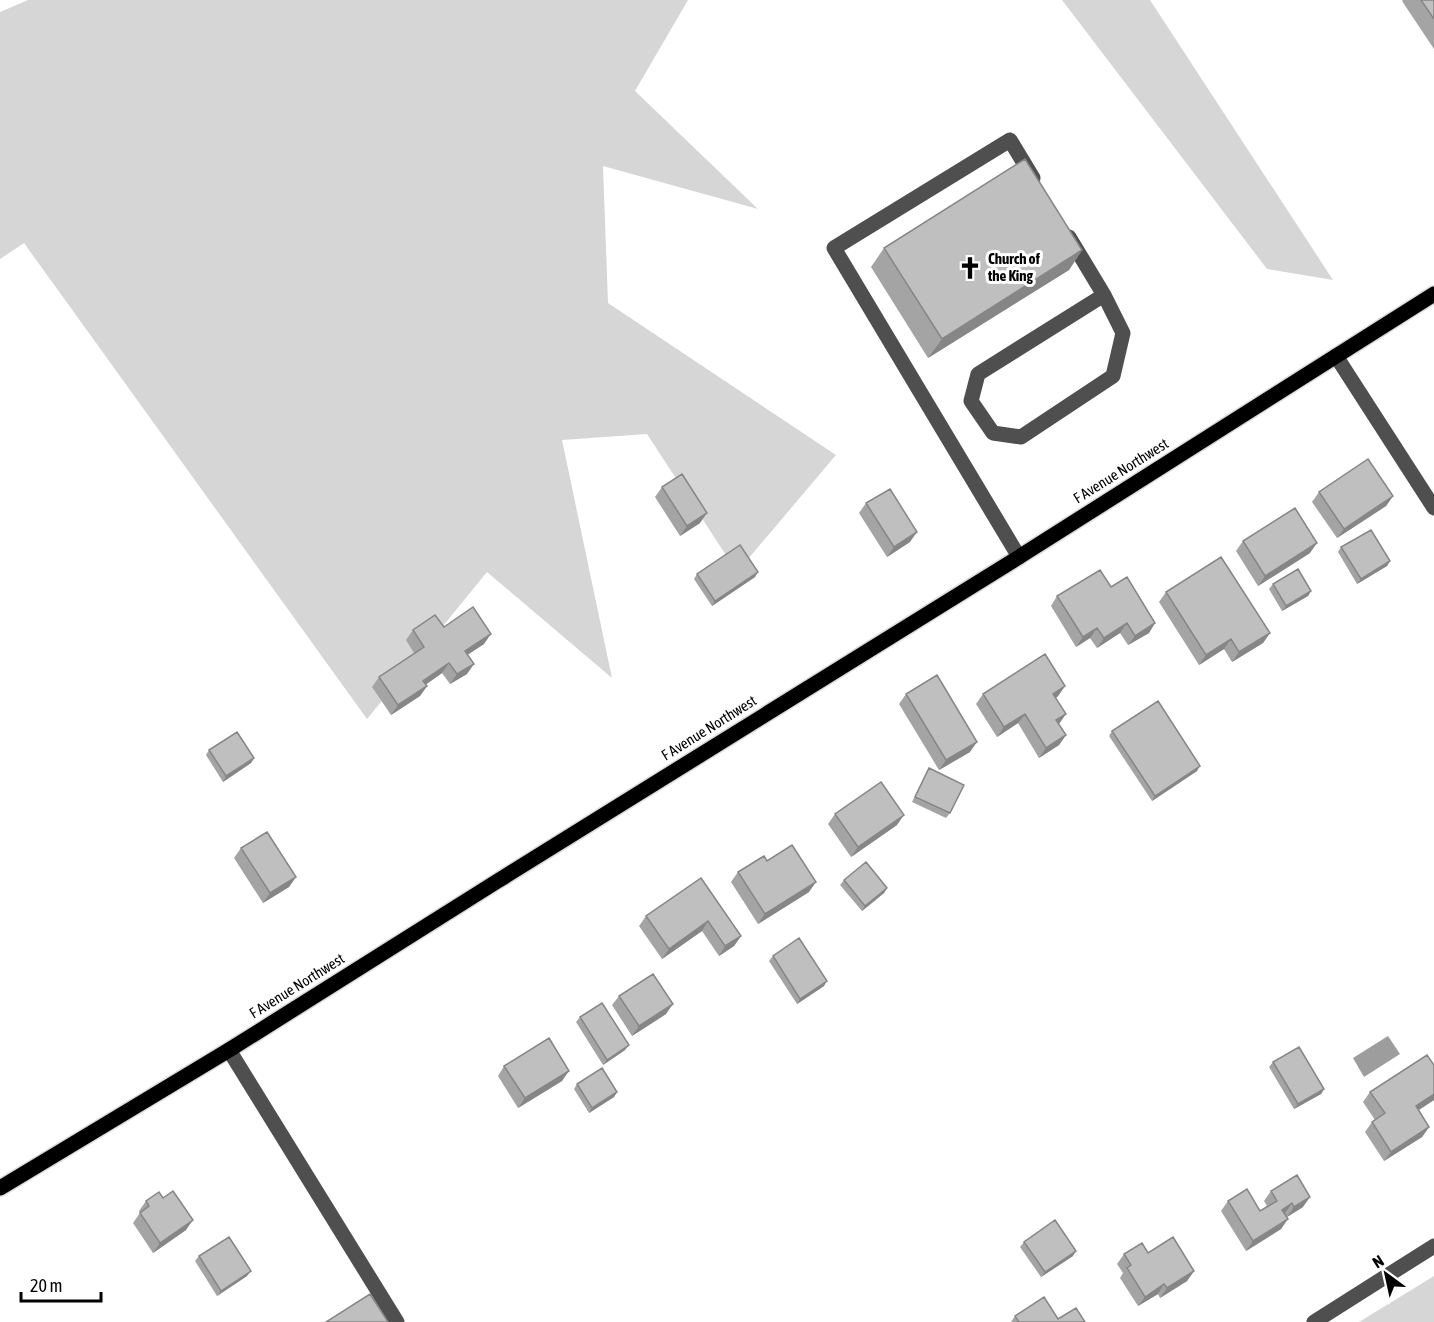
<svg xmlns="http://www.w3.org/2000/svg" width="1434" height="1322" font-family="'Asap Condensed',sans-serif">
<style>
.green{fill:#d6d6d6}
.water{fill:#9d9d9d}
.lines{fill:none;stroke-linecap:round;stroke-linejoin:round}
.major-casing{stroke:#dbdbdb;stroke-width:18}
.minor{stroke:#4f4f4f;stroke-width:15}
.major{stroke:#000;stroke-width:15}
.wall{fill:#a4a4a4}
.shaded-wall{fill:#868686}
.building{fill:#bfbfbf;stroke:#868686;stroke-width:1.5}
.labels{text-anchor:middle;stroke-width:6;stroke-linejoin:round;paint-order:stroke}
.poi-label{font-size:15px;font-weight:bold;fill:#000;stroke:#fff;text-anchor:start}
.street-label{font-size:15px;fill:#000;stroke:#fff}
</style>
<rect width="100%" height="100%" fill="#fff"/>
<path class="green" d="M28,0H688L635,91L758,209L603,166L608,303L836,455L737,572L647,434L562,440L612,678L487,572L367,719L24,243L0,259V12Z
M1062,0H1150L1333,280L1267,269Z
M1434,1276V1322H1359Z"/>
<path class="water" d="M1388,1036L1400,1054L1364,1077L1353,1058Z"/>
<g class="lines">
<g class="major-casing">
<path id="major" d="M0,1188L229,1050L496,882L1019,557L1434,294"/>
</g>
<path class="minor" d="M1069,237L1104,295L1123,333L1113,376L1021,437L993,433L971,401L978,374L1104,295
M1336,356L1434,508
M1019,557L834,248L1010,140L1033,178
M229,1050L397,1322
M1314,1322L1434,1246"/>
<use href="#major" class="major"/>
</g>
<path class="wall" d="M1403,0H1434V49L1402,1Z
M884,248L1082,250L1069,270L928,358L871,267Z
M662,487L700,523L680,536L655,497Z
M1319,492L1393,496L1386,506L1337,538L1312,502Z
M866,503L910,542L887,557L859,513Z
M1243,541L1310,553L1258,586L1236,551Z
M1341,547L1390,561L1387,566L1357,584L1338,552Z
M697,574L755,577L712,606L694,579Z
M1273,584L1311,591L1308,596L1282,611L1269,589Z
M1111,587L1155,623L1149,633L1128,645L1120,633L1097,648L1090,638L1076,647L1051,606L1057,596Z
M1166,592L1270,633L1263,643L1232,662L1224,649L1199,665L1159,602Z
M444,627L484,644L467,655V674L450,684L442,673L426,684L427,686L420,696L391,715L372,687L379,677L414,653L406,640L413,630Z
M1065,686L1058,696L1056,698L1059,724L1066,735L1059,745L1039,758L1018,723L997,737L976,704L983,694Z
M906,694L970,752L939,770L899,704Z
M1112,731L1197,771L1152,801L1109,736Z
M209,750L254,758L251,763L223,782L206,755Z
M929,768L950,813L946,818L912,802L926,773Z
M835,814L897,825L851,857L828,824Z
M241,848L296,877L289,887L263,903L234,858Z
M767,861L809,892L758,924L731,882L738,872Z
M701,878L741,936L734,946L719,956L702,931L662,959L639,926L646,916Z
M844,880L887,888L884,893L862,911L840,885Z
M773,956L824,986L797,1004L769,961Z
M619,996L666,1014L632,1036L612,1005Z
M580,1017L625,1050L603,1065L576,1022Z
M1273,1062L1324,1089L1321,1094L1294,1109L1269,1067Z
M504,1066L562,1081L518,1108L498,1076Z
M577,1084L617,1092L614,1097L589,1113L574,1089Z
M1370,1092L1434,1100L1419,1110L1429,1127L1422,1137L1384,1161L1365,1132L1372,1122L1375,1120L1363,1102Z
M1271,1191L1303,1207L1287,1217L1281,1229L1246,1251L1221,1211L1228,1201L1260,1211L1267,1206L1264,1201Z
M163,1198L186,1230L153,1253L133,1223L140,1213L139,1211L146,1201Z
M1024,1242L1073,1256L1041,1277L1020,1247Z
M1148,1253L1194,1271L1187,1281L1160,1298L1158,1294L1138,1306L1120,1278L1123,1273L1117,1264L1124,1254Z
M199,1256L247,1276L217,1296L195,1261Z
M1015,1316L1058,1319L1085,1322H1011Z"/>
<path class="shaded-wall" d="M1082,250L1069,270L928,358L942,339Z
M1393,496L1386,506L1337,538L1344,529Z
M707,513L700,523L680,536L687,526Z
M917,532L910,542L887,557L894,547Z
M1317,543L1310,553L1258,586L1265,576Z
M1390,561L1387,566L1357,584L1361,579Z
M758,572L755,577L712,606L715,601Z
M1311,591L1308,596L1282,611L1286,606Z
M1127,623L1120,633L1097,648L1104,638Z
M1155,623L1149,633L1128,645L1135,636Z
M1097,628L1090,638L1076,647L1083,637Z
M1270,633L1263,643L1232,662L1239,652Z
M491,634L484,644L458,661L465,651Z
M1231,639L1224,649L1199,665L1206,655Z
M449,663L442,673L417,691L423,681Z
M474,664L467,674L450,684L457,674Z
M427,686L420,696L391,715L398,705Z
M1065,686L1058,696L1047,704L1053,694Z
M1025,714L1018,723L997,737L1004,727Z
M1066,714L1059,724L1049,730L1056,720Z
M1066,735L1059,745L1039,758L1046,748Z
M977,742L970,752L939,770L946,760Z
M254,758L251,763L223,782L226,776Z
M1200,766L1197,771L1152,801L1155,796Z
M904,815L897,825L851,857L858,847Z
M296,877L289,887L263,903L270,893Z
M816,882L809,892L758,924L765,914Z
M887,888L884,893L862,911L865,906Z
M708,921L702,931L662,959L669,949Z
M741,936L734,946L719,956L725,946Z
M827,981L824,986L797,1004L800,999Z
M673,1004L666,1014L632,1036L639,1026Z
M629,1045L625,1050L603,1065L607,1060Z
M569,1071L562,1081L518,1108L525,1098Z
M1324,1089L1321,1094L1294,1109L1298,1104Z
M617,1092L614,1097L589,1113L592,1108Z
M1434,1094V1100L1409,1116L1416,1106Z
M1429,1127L1422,1137L1384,1161L1391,1152Z
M1310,1197L1303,1207L1287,1217L1294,1207Z
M1292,1203L1285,1213L1282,1210Z
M1288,1219L1281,1229L1246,1251L1253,1241Z
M193,1220L186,1230L153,1253L160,1243Z
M1076,1251L1073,1256L1041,1277L1045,1272Z
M251,1271L247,1276L217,1296L221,1291Z
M1194,1271L1187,1281L1160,1298L1167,1288Z
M1164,1284L1158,1294L1138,1306L1145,1297Z"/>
<path class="building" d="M1421,0H1434V19Z
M1025,159L1082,250L942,339L884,248Z
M1368,459L1393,496L1344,529L1319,492Z
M682,474L707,513L687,526L662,487Z
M890,489L917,532L894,547L866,503Z
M1295,508L1317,543L1265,576L1243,541Z
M1371,530L1390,561L1361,579L1341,547Z
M740,545L758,572L715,601L697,574Z
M1221,557L1270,633L1239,652L1231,639L1206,655L1166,592Z
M1298,569L1311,591L1286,606L1273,584Z
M1100,570L1111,587L1127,577L1155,623L1135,636L1127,623L1104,638L1097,628L1083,637L1057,596Z
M473,607L491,634L465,651L474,664L457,674L449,663L423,681L427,686L398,705L379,677L424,647L413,630L435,615L444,627Z
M1045,654L1065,686L1053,694L1066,714L1056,720L1066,735L1046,748L1025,714L1004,727L983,694Z
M937,675L977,742L946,760L906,694Z
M1158,701L1200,766L1155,796L1112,731Z
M237,732L254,758L226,776L209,750Z
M929,768L964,785L950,813L915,797Z
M881,782L904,815L858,847L835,814Z
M267,832L296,877L270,893L241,848Z
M792,845L816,882L765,914L738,872L764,856L767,861Z
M866,862L887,888L865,906L844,880Z
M701,878L741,936L725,946L708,921L669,949L646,916Z
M799,938L827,981L800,999L773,956Z
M653,974L673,1004L639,1026L619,996Z
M602,1003L629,1045L607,1060L580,1017Z
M549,1038L569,1071L525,1098L504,1066Z
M1299,1047L1324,1089L1298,1104L1273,1062Z
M1427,1055L1434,1065V1094L1416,1106L1429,1127L1391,1152L1372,1122L1385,1113L1370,1092Z
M602,1068L617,1092L592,1108L577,1084Z
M1297,1175L1310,1197L1294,1207L1292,1203L1282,1210L1288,1219L1253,1241L1228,1201L1247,1189L1260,1211L1277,1201L1271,1191Z
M173,1191L193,1220L160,1243L140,1213L149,1206L146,1201L159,1192L163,1198Z
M1055,1220L1076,1251L1045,1272L1024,1242Z
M229,1237L251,1271L221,1291L199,1256Z
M1173,1237L1194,1271L1167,1288L1164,1284L1145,1297L1127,1268L1131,1265L1124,1254L1142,1243L1148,1253Z
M370,1294L388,1322H326Z
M1044,1297L1058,1319L1076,1308L1085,1322H1019L1015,1316Z"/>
<defs>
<g id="church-bare" transform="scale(1.8)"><path d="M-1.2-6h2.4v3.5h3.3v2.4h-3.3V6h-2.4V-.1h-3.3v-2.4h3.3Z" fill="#000" stroke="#fff" stroke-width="2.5" paint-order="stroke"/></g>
</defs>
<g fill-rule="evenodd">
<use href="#church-bare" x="970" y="268"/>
</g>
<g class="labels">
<g class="poi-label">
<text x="988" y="264">Church of<tspan x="988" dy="17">the King</tspan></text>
</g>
<g class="street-label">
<text transform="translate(1121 471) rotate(-32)" y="5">F Avenue Northwest</text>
<text transform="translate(709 728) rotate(-32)" y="5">F Avenue Northwest</text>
<text transform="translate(297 986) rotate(-32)" y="5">F Avenue Northwest</text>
</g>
</g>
<g transform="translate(1386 1274) rotate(327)" stroke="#ffffff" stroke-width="4.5" paint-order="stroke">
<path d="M0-4.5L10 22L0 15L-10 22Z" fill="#000000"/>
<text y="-9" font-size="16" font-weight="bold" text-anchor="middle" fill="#000000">N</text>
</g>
<path d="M21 1292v9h80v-9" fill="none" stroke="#000000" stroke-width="3"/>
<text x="30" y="1292" font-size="18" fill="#000000" stroke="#ffffff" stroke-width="4.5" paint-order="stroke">20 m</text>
</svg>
